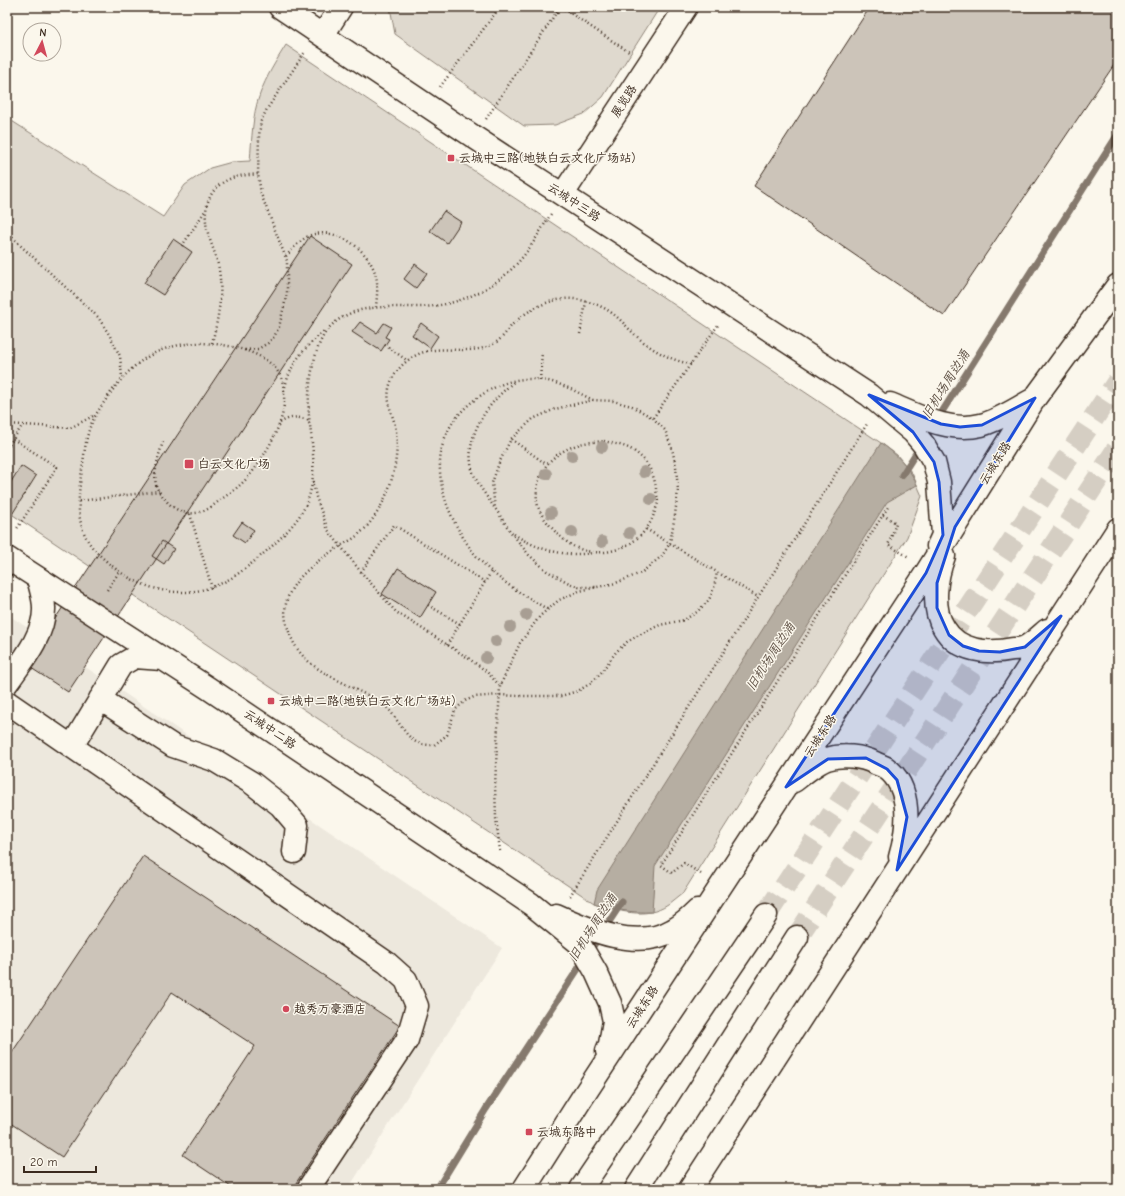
<svg xmlns="http://www.w3.org/2000/svg" width="1125" height="1196" font-family="'Comic Neue','LXGW WenKai TC',sans-serif">
<style>
.built{fill:#ede8dd}
.green{fill:#dfd9ce;stroke:#8d8276}
.water{fill:#b6aea2;stroke:#85796d}
.lines{fill:none;stroke-linecap:round;stroke-linejoin:round}
.stream{stroke:#85796d;stroke-width:7}
.building{fill:#ccc4b9;stroke:#3b2a1e}
.major-tunnel{stroke:#d5cec3;stroke-width:22;stroke-dasharray:22 11;stroke-linecap:butt}
.minor-casing{stroke:#3b2a1e;stroke-width:25}
.major-casing{stroke:#3b2a1e;stroke-width:25}
.path{stroke:#3b2a1e;stroke-width:2.5;stroke-dasharray:1 3;stroke-linecap:butt}
.minor{stroke:#fbf7ec;stroke-width:22}
.major{stroke:#fbf7ec;stroke-width:22}
.tree{fill:#a89e93}
.marked{fill:#1d4ed8;fill-opacity:0.2;stroke:#1d4ed8;stroke-width:3;stroke-linejoin:round}
.poi-dot{fill:#d1495b;stroke:#fbf7ec;stroke-width:1.5}
.labels{text-anchor:middle;stroke-width:3;stroke-linejoin:round;paint-order:stroke}
.street-label{font-size:12px;fill:#3b2a1e;stroke:#fbf7ec}
.poi-label{font-size:12px;fill:#3b2a1e;stroke:#fbf7ec;text-anchor:start}
.water-label{font-size:13px;font-style:italic;fill:#605246;stroke:#fbf7ec}
</style>
<rect width="100%" height="100%" fill="#fbf7ec"/>
<filter id="ink" filterUnits="userSpaceOnUse"><feTurbulence type="fractalNoise" baseFrequency=".025" numOctaves="2"/><feDisplacementMap in="SourceGraphic" scale="8" xChannelSelector="R" yChannelSelector="G"/><feConvolveMatrix kernelMatrix="1 2 1 2 8 2 1 2 1" color-interpolation-filters="sRGB"/></filter>
<g filter="url(#ink)">
<path class="built" d="M7,614L502,948L348,1189H7Z"/>
<path class="green" d="M390,7H660L603,97L584,114L555,125L524,126L395,34Z
M286,45L881,443L897,455L912,473L922,496L907,537L683,893C678,897 673,901 668,905C646,920 617,911 594,903L7,511V118L163,217L185,185L210,168L232,162L250,161C252,139 252,115 260,94C266,77 276,61 286,45Z"/>
<path class="water" d="M881,443C897,455 909,466 917,485L887,502L655,866L652,912C631,913 615,910 594,903L597,890Z"/>
<g class="lines">
<path class="stream" d="M902,475L1118,134
M437,1189L486,1109L622,902"/>
</g>
<path class="building" d="M870,7H1118V59L944,316L754,186Z
M444,211L461,222L447,243L430,231Z
M310,236L352,264L68,692L25,664Z
M173,239L192,252L163,295L144,283Z
M415,264L427,273L416,288L404,279Z
M360,322L377,333L384,323L391,327L385,337L389,339L381,351L352,332Z
M421,323L438,336L430,348L412,335Z
M21,466L36,476L11,516L7,514V488Z
M242,522L254,530L245,543L233,535Z
M162,541L174,549L164,564L152,556Z
M398,568L436,592L420,618L382,594Z
M143,856L400,1026L292,1189H234L183,1155L255,1046L172,992L62,1157L7,1121V1060Z"/>
<g class="lines">
<path class="major-tunnel" d="M766,915L1118,381
M797,937L1118,448"/>
<g class="minor-casing">
<path id="minor" d="M280,7L474,137L869,395L913,432L924,445L934,462L939,482L943,535L938,546
M323,35L341,7
M563,194L686,7
M890,404C919,416 949,433 981,425C1000,420 1017,408 1034,399
M944,556C936,577 931,608 944,628C958,652 988,654 1013,649C1016,649 1021,649 1025,647C1032,644 1041,635 1047,630
M7,558L208,688L462,858L531,904L579,943L596,972L610,1003L614,1021L610,1044L607,1051
M7,683C21,663 45,635 44,608C44,598 40,587 38,578
M100,699L173,746L214,760L252,783L280,805L297,825L294,852
M7,702L387,963L406,980L417,1006L407,1040L308,1189
M72,746L121,665L135,657L162,659
M794,781C803,774 816,763 827,759C842,754 862,756 875,763C879,765 883,766 886,768C913,787 908,830 900,857
M556,915C589,930 638,951 673,930C682,925 690,918 697,911
M524,1189L582,1098L926,573L1035,398L1118,285
M690,1189L1118,529"/>
</g>
<g class="major-casing">
<path id="major" d="M581,1189L766,915
M636,1189L797,937"/>
</g>
<path class="path" d="M561,7L629,52
M440,87L500,7
M486,119L560,7
M7,231L20,245L98,317L110,336L120,356L122,377
M182,246L205,211
M286,256C294,248 303,236 315,234C339,229 366,249 374,270C379,282 377,295 376,307
M580,334L586,302
M212,343C218,319 223,295 219,270C217,256 210,243 207,229C202,203 212,182 239,176C245,175 252,175 258,174
M385,345L408,361
M245,350L258,349L268,343L274,337L279,327L287,294V261L261,194L258,174L259,136L261,121L267,109L305,52
M691,364C675,361 662,355 649,346C625,330 620,311 589,302C581,300 572,298 564,299C544,301 526,311 512,325C507,331 502,339 495,343C473,357 444,344 421,353C401,361 385,381 389,402C390,412 395,421 396,431C399,455 393,483 382,504C377,514 368,527 359,534C354,539 347,542 342,545C315,562 279,586 286,621C295,662 321,671 355,689C364,694 376,699 384,705C397,715 405,740 421,744C425,745 430,745 434,745L447,735L455,710L465,701L474,697L500,695L519,696H561L578,691L591,683L600,674L616,652L627,642L639,635L660,625L684,620L697,612L709,600L714,588L717,572
M540,380L542,352
M284,391C291,361 303,350 325,330
M653,418L718,325
M280,423C289,417 297,416 307,420L310,425
M7,424L70,428L95,415
M13,439L57,467L16,530
M511,439L546,464
M604,441C614,444 626,445 635,452C647,460 654,474 656,488C656,492 658,498 658,503C657,506 655,511 654,514C643,546 605,561 575,547C563,541 552,529 544,518C537,507 536,502 537,490C540,465 557,451 580,444C587,442 596,442 604,441Z
M163,442C159,454 152,476 157,488C159,492 162,495 165,499C173,510 187,516 200,512C209,510 216,503 223,498C232,492 241,485 249,476C261,462 280,430 283,411C285,400 285,381 278,372C264,350 222,343 198,343C156,345 133,362 109,395C101,407 93,417 89,430C85,443 84,457 82,470C79,489 76,512 83,530C89,547 99,555 112,566C152,598 202,602 243,570C263,555 298,526 307,502C318,473 312,446 309,416C307,392 313,342 331,326C356,302 389,308 421,307C459,306 497,288 521,259C533,245 541,229 551,214
M7,448L22,426
M313,481L316,497L328,530L361,572L396,612L468,658L486,671L500,686
M79,501L159,491
M494,507C486,495 476,483 472,469C464,434 489,402 515,381
M190,514L212,588
M883,515L896,523L891,538L888,545L909,557
M646,529L758,597
M514,534C537,550 565,557 592,553
M361,572L394,525L485,582
M107,590L119,572
M428,605L460,624
M547,609C517,591 487,574 468,545C434,495 423,434 480,396C495,386 513,378 531,379C554,379 573,390 593,400
M447,645L491,572
M500,851L496,818L495,785L500,686L520,643L540,616L559,600L579,591L616,583L641,573L662,556L670,543L675,515L678,490L676,466L672,449L665,430L653,418L632,406L613,401L593,400L555,409L533,419L511,439L499,463L492,483L495,508L510,531L529,555L547,571L569,583L579,587H596
M701,874L684,863L672,873L661,865L888,507
M570,896L867,424"/>
<use href="#minor" class="minor"/>
<use href="#major" class="major"/>
</g>
<g class="tree">
<circle cx="602" cy="447" r="6"/>
<circle cx="572" cy="456" r="6"/>
<circle cx="644" cy="472" r="6"/>
<circle cx="546" cy="474" r="6"/>
<circle cx="651" cy="499" r="6"/>
<circle cx="551" cy="513" r="6"/>
<circle cx="572" cy="532" r="6"/>
<circle cx="629" cy="533" r="6"/>
<circle cx="602" cy="542" r="6"/>
<circle cx="526" cy="615" r="6"/>
<circle cx="510" cy="627" r="6"/>
<circle cx="496" cy="641" r="6"/>
<circle cx="486" cy="658" r="6"/>
</g>
</g>
<path class="marked" d="M869,395L941,424L960,427L982,425L1035,398L955,527L937,583V608L949,635L963,646L979,651L1000,652L1025,647L1061,616L897,870L907,817L897,780L887,769L866,758L828,759L786,787L926,573L943,535L939,482L934,462L913,432Z"/>
<g class="poi-dot">
<rect x="447" y="154" width="8" height="8" rx="2"/>
<rect x="184" y="459" width="10" height="10" rx="2"/>
<rect x="267" y="697" width="8" height="8" rx="2"/>
<circle cx="286" cy="1009" r="4"/>
<rect x="525" y="1128" width="8" height="8" rx="2"/>
</g>
<g class="labels">
<g class="street-label">
<text transform="translate(624 101) rotate(-57)" y="4">展览路</text>
<text transform="translate(574 202) rotate(33)" y="4">云城中三路</text>
<text transform="translate(995 463) rotate(-58)" y="4">云城东路</text>
<text transform="translate(270 729) rotate(34)" y="4">云城中二路</text>
<text transform="translate(820 736) rotate(-57)" y="4">云城东路</text>
<text transform="translate(642 1007) rotate(-57)" y="4">云城东路</text>
</g>
<g class="poi-label">
<text x="459" y="162">云城中三路(地铁白云文化广场站)</text>
<text x="198" y="468">白云文化广场</text>
<text x="279" y="705">云城中二路(地铁白云文化广场站)</text>
<text x="294" y="1013">越秀万豪酒店</text>
<text x="537" y="1136">云城东路中</text>
</g>
<g class="water-label">
<text transform="translate(945 384) rotate(-58)" y="5">旧机场周边涌</text>
<text transform="translate(770 656) rotate(-57)" y="5">旧机场周边涌</text>
<text transform="translate(592 927) rotate(-57)" y="5">旧机场周边涌</text>
</g>
</g>
<rect width="1125" height="1196" fill="none" stroke="#fbf7ec" stroke-width="24"/>
<rect x="12" y="12" width="1101" height="1172" fill="none" stroke="#3b2a1e" stroke-width="1.5" filter="url(#ink)"/>
<g transform="translate(42 42) rotate(6)"><circle r="19" fill="#fbf7ec" stroke="#aea59a"/>
<path d="M0-3L7 15L0 10L-7 15Z" fill="#d1495b"/>
<text y="-6" font-size="11" font-weight="bold" text-anchor="middle" fill="#3b2a1e">N</text>
</g>
<path d="M24 1166v6h72v-6" fill="none" stroke="#3b2a1e" stroke-width="2"/>
<text x="30" y="1166" font-size="12" fill="#3b2a1e" stroke="#fbf7ec" stroke-width="3" paint-order="stroke">20 m</text>
</svg>
